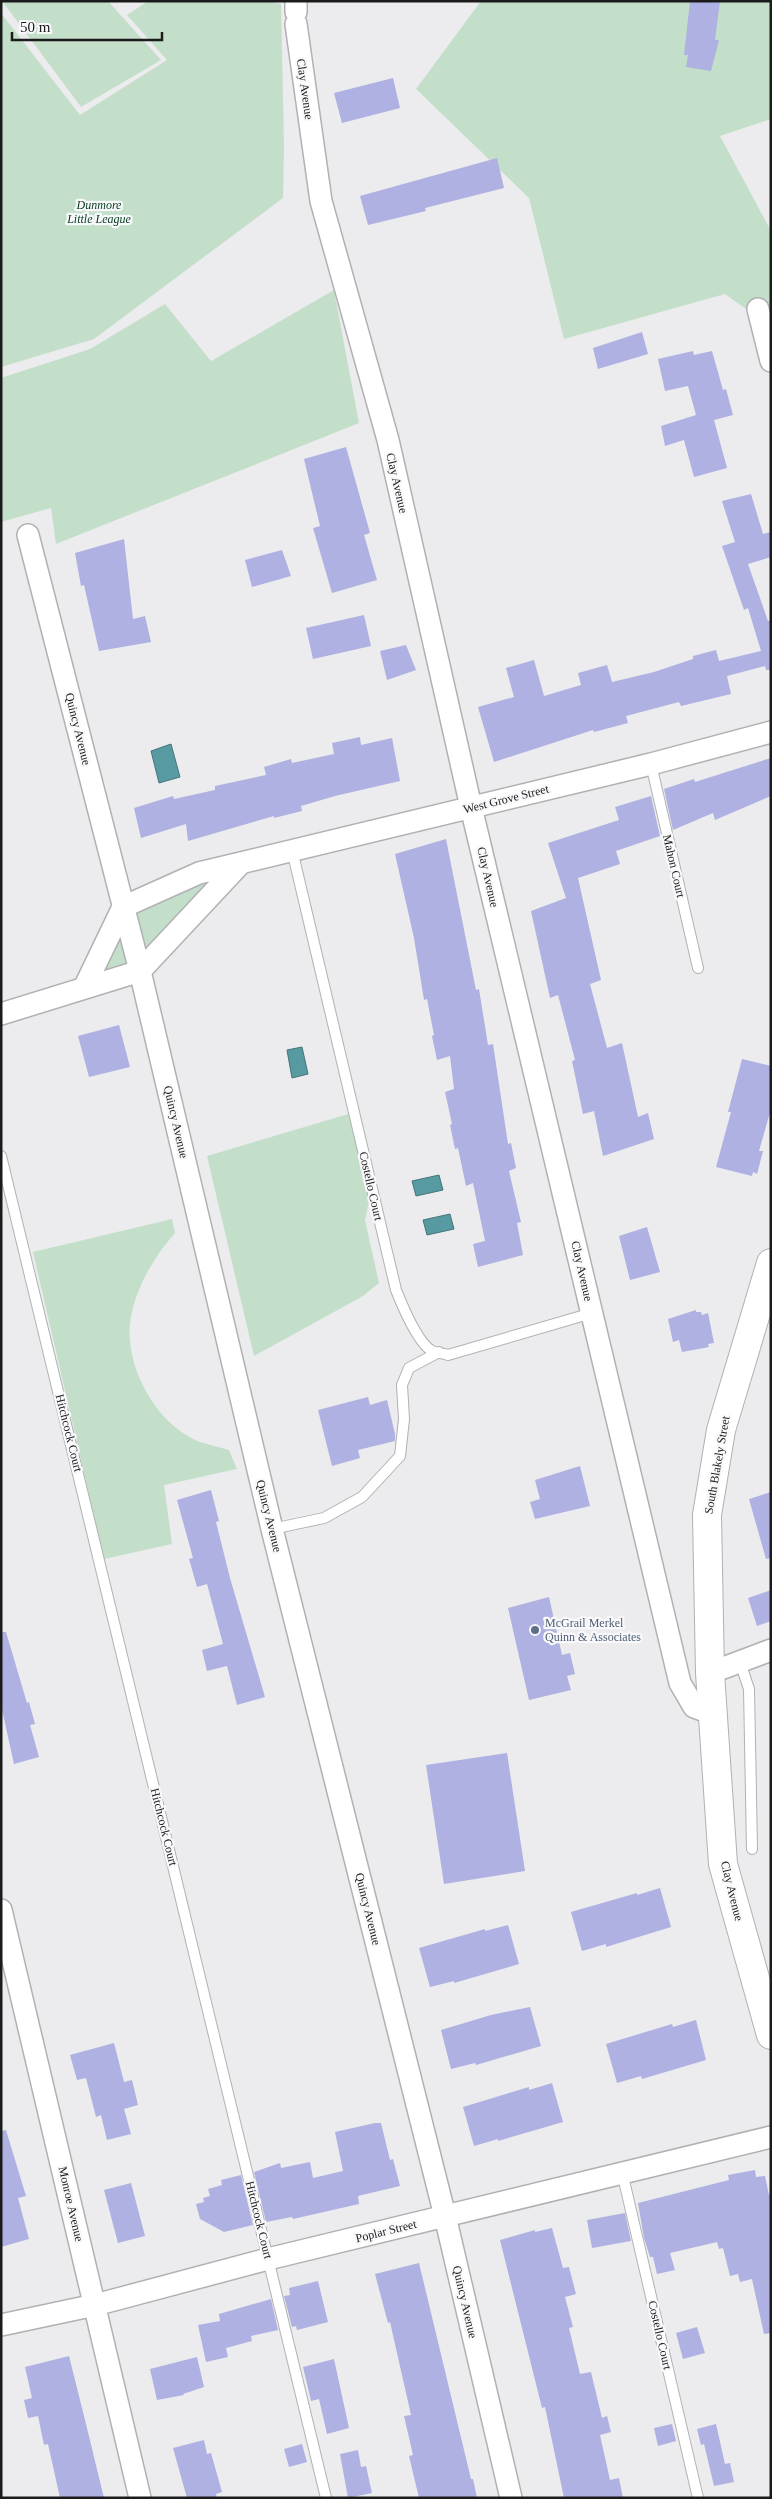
<svg xmlns="http://www.w3.org/2000/svg" width="772" height="2499" font-family="Georgia,serif">
<style>
.green{fill:#c3dfca}
.water{fill:#589aa2;stroke:#46747a}
.building{fill:#aeb1e1}
.lines{fill:none;stroke-linecap:round;stroke-linejoin:round}
.lane-casing{stroke:#b1b1b3;stroke-width:12}
.street-casing{stroke:#b1b1b3;stroke-width:24}
.secondary-casing{stroke:#b1b1b3;stroke-width:30}
.lane{stroke:#fff;stroke-width:10}
.street{stroke:#fff;stroke-width:21}
.secondary{stroke:#fff;stroke-width:28}
.service-dot{fill:#5c6f8a;stroke:#f9f9fb;stroke-width:2}
.labels{text-anchor:middle;stroke-width:4.5;stroke-linejoin:round;paint-order:stroke}
.street-label{font-size:12px;fill:#1b1b1c;stroke:#f9f9fb}
.park-label{font-size:12px;font-style:italic;fill:#013b1c;stroke:#f9f9fb}
.service-label{font-size:12px;fill:#4e5e75;stroke:#f9f9fb;text-anchor:start}
</style>
<rect width="100%" height="100%" fill="#ececee"/>
<path class="green" d="M2,1H108L161,60L81,107Z
M148,1H267L281,4L284,146L283,198L94,339L1,367V13L80,115L167,60L127,15Z
M481,1H771V119L720,136L771,231V327L725,294L564,339L529,198L416,89Z
M334,290L359,423L56,544L51,508L1,522V378L90,349L165,304L211,361Z
M241,863L140,971L84,988L123,907Z
M355,1112L370,1197L365,1220L379,1283L363,1296L254,1356L207,1156Z
M172,1219L175,1233C153,1258 134,1290 130,1324C126,1365 152,1414 186,1435C198,1443 215,1446 229,1450L237,1469L164,1485L172,1544L104,1559L33,1252Z"/>
<path class="water" d="M171,744L180,777L159,783L151,751Z
M302,1047L308,1074L292,1078L287,1050Z
M439,1175L443,1190L416,1196L412,1181Z
M450,1214L454,1229L427,1235L423,1220Z"/>
<path class="building" d="M690,1H720L715,40H719L711,71L686,67L688,55H684Z
M393,78L400,108L342,123L334,93Z
M497,158L504,188L425,208L426,211L368,225L360,196Z
M642,332L648,354L598,369L593,348Z
M693,351L694,355L712,351L723,390L726,389L733,415L714,420L727,468L694,477L684,440L665,446L661,426L696,415L688,386L665,391L658,359Z
M346,447L370,533L364,535L377,580L332,593L313,528L320,526L304,459Z
M751,494L763,534L771,532V557L748,564L768,621L771,620V670H766L765,666L727,676L731,694L681,706L679,702L626,716L628,723L594,732L593,730L494,762L478,707L514,697L506,668L534,660L544,696L581,685L578,673L607,665L612,682L654,672L693,659V656L716,650L719,661L761,651L748,608L744,610L722,546L735,542L722,501Z
M124,539L133,619L145,616L151,642L99,651L84,585L81,586L75,553Z
M282,550L291,576L252,587L245,560Z
M364,615L371,646L313,659L306,628Z
M406,645L416,670L387,680L380,651Z
M360,737L361,745L392,738L400,781L335,796L301,806L302,811L274,818V816L188,841L186,824L141,838L134,808L173,796L174,799L215,790V786L266,775L264,767L291,759L292,763L334,754L332,743Z
M771,758V796L715,820L713,813L673,830L664,789L694,779L695,782Z
M651,796L660,836L616,851L620,864L578,878L601,980L590,984L607,1048L622,1043L638,1117L648,1113L654,1139L603,1156L594,1111L583,1114L572,1061L575,1060L558,995L550,998L531,911L566,898L548,843L619,820L615,807Z
M446,839L476,990L479,989L488,1045L493,1044L508,1144L511,1143L516,1168L509,1171L521,1222L517,1223L523,1255L478,1267L473,1244L485,1241L473,1183L466,1186L458,1148L455,1149L450,1125L452,1124L445,1092L454,1089L450,1056L437,1060L432,1036L434,1035L427,999L424,1000L414,938L395,854Z
M119,1025L130,1067L89,1077L78,1036Z
M742,1059L771,1066V1109L759,1151H763L757,1174L753,1172L752,1176L716,1167L731,1112H728Z
M647,1227L660,1272L630,1280L619,1236Z
M696,1310V1312H701L702,1315L708,1313L714,1343L708,1344L709,1347L682,1352L679,1340L673,1342L668,1319Z
M368,1397L370,1405L387,1400L395,1434V1441L358,1450L360,1458L332,1466L318,1410Z
M580,1466L590,1506L535,1519L530,1502L540,1499L535,1480Z
M211,1490L219,1521L216,1522L230,1578L265,1697L237,1705L227,1666L207,1671L202,1650L223,1644L207,1584L197,1587L189,1559L193,1558L177,1500Z
M771,1492V1558L766,1559L749,1499Z
M771,1590V1621L757,1626L748,1598Z
M549,1597L562,1655L570,1653L575,1674L567,1676L571,1690L529,1700L508,1608Z
M1,1632H6L27,1703L29,1702L35,1724L30,1725L39,1757L14,1764L1,1705Z
M507,1753L525,1871L444,1884L426,1765Z
M660,1888L671,1927L606,1947V1944L582,1951L571,1912L637,1893V1895Z
M508,1925L519,1964L454,1983V1981L430,1987L419,1948L485,1929V1931Z
M530,2007L541,2046L476,2065L475,2063L451,2069L441,2030L491,2015Z
M696,2020L706,2060L642,2079L641,2076L617,2083L606,2044L672,2024L673,2027Z
M114,2043L124,2082L132,2080L138,2105L124,2109L131,2134L107,2140L101,2115L96,2117L86,2078L77,2080L70,2055Z
M552,2083L563,2122L498,2141V2139L474,2146L463,2107L529,2087V2090Z
M375,2123H381L390,2160L393,2159L400,2186L358,2196L359,2204L293,2219L292,2217L266,2222L254,2172L280,2163L281,2168L310,2162L313,2178L343,2171L335,2132Z
M6,2130L26,2196L18,2198L29,2239L1,2247V2131Z
M755,2170L756,2177L765,2176L769,2195L771,2194V2333L764,2334L752,2279L740,2282L738,2274L730,2276L723,2248L719,2249L717,2242L670,2253L675,2270L657,2274L653,2257H650L644,2238L638,2203L729,2180L728,2175Z
M241,2175L253,2225L224,2232L200,2219L196,2204L204,2202L203,2198L210,2196L208,2189L222,2185L221,2180Z
M131,2183L145,2236L118,2243L104,2190Z
M625,2213L631,2241L592,2248L587,2220Z
M552,2228L563,2268L569,2267L576,2294L565,2297L573,2327L569,2328L580,2374L591,2372L602,2418L607,2416L611,2432L600,2435L610,2480L619,2478L623,2498H564L545,2407L542,2408L500,2240L535,2230V2232Z
M419,2263L471,2479H473L477,2498H419L409,2456L413,2455L404,2416L411,2415L390,2322L388,2323L375,2274Z
M318,2281L328,2322L297,2330L296,2326L292,2327L284,2296L290,2295L289,2288Z
M271,2299L278,2330L251,2336L252,2341L226,2348L228,2357L206,2362L198,2325L220,2321L219,2314Z
M697,2327L705,2353L683,2359L676,2333Z
M69,2356L86,2424L104,2498H60L48,2444L44,2445L38,2416L28,2418L24,2400L32,2398L25,2367Z
M197,2357L204,2387L183,2394L184,2395L157,2400L150,2369Z
M334,2359L349,2428L327,2434L319,2399L311,2401L303,2367Z
M672,2424L676,2441L658,2446L654,2428Z
M716,2424L725,2464L730,2463L734,2482L714,2486L704,2444L701,2445L697,2429Z
M204,2440L207,2454L211,2453L222,2492L216,2494L217,2498H187L173,2448Z
M302,2444L307,2462L289,2467L284,2449Z
M358,2450L361,2467L366,2466L372,2493L348,2498L340,2454Z"/>
<g class="lines">
<g class="lane-casing">
<path id="lane" d="M651,764L698,968
M292,850L396,1290C402,1305 418,1343 432,1351C436,1353 443,1353 448,1355L592,1313
M1,1156L326,2498
M272,1529L324,1518L362,1497L400,1456L404,1419L402,1385L409,1368L439,1352
M740,1662L749,1689L752,1849
M622,2172L698,2498"/>
</g>
<g class="street-casing">
<path id="street" d="M296,12V1
M296,24L321,201L388,440L471,807L680,1683L694,1707L713,1714
M758,309L771,361
M28,535L140,971L272,1529L445,2216L511,2498
M84,988L123,907L199,873L651,764L771,732
M1,1014L140,971L241,863
M710,1673L771,1650
M1,1910L140,2498
M1,2325L95,2305L268,2259L771,2137"/>
</g>
<g class="secondary-casing">
<path id="secondary" d="M771,1263L721,1430L707,1515L710,1673L723,1864L771,2035"/>
</g>
<use href="#lane" class="lane"/>
<use href="#street" class="street"/>
<use href="#secondary" class="secondary"/>
</g>
<circle class="service-dot" cx="535" cy="1630" r="5"/>
<g class="labels">
<g class="street-label">
<text transform="translate(305 89) rotate(82)" y="4">Clay Avenue</text>
<text transform="translate(397 483) rotate(77)" y="4">Clay Avenue</text>
<text transform="translate(78 729) rotate(76)" y="4">Quincy Avenue</text>
<text transform="translate(506 799) rotate(-14)" y="4">West Grove Street</text>
<text transform="translate(674 866) rotate(77)" y="4">Mahon Court</text>
<text transform="translate(488 877) rotate(77)" y="4">Clay Avenue</text>
<text transform="translate(176 1122) rotate(77)" y="4">Quincy Avenue</text>
<text transform="translate(371 1186) rotate(77)" y="4">Costello Court</text>
<text transform="translate(582 1271) rotate(77)" y="4">Clay Avenue</text>
<text transform="translate(69 1433) rotate(76)" y="4">Hitchcock Court</text>
<text transform="translate(717 1465) rotate(-80)" y="4">South Blakely Street</text>
<text transform="translate(269 1516) rotate(76)" y="4">Quincy Avenue</text>
<text transform="translate(164 1827) rotate(76)" y="4">Hitchcock Court</text>
<text transform="translate(732 1891) rotate(76)" y="4">Clay Avenue</text>
<text transform="translate(368 1909) rotate(76)" y="4">Quincy Avenue</text>
<text transform="translate(71 2204) rotate(77)" y="4">Monroe Avenue</text>
<text transform="translate(259 2220) rotate(76)" y="4">Hitchcock Court</text>
<text transform="translate(386 2231) rotate(-14)" y="4">Poplar Street</text>
<text transform="translate(465 2302) rotate(77)" y="4">Quincy Avenue</text>
<text transform="translate(660 2335) rotate(77)" y="4">Costello Court</text>
</g>
<g class="park-label">
<text x="99" y="209">Dunmore<tspan x="99" dy="14">Little League</tspan></text>
</g>
<g class="service-label">
<text x="545" y="1627">McGrail Merkel<tspan x="545" dy="14">Quinn &amp; Associates</tspan></text>
</g>
</g>
<rect width="772" height="2499" fill="none" stroke="#1b1b1c" stroke-width="5"/>
<path d="M12 32v8h150v-8" fill="none" stroke="#1b1b1c" stroke-width="2.5"/>
<text x="20" y="32" font-size="15" fill="#1b1b1c" stroke="#f9f9fb" stroke-width="4" paint-order="stroke">50 m</text>
</svg>
